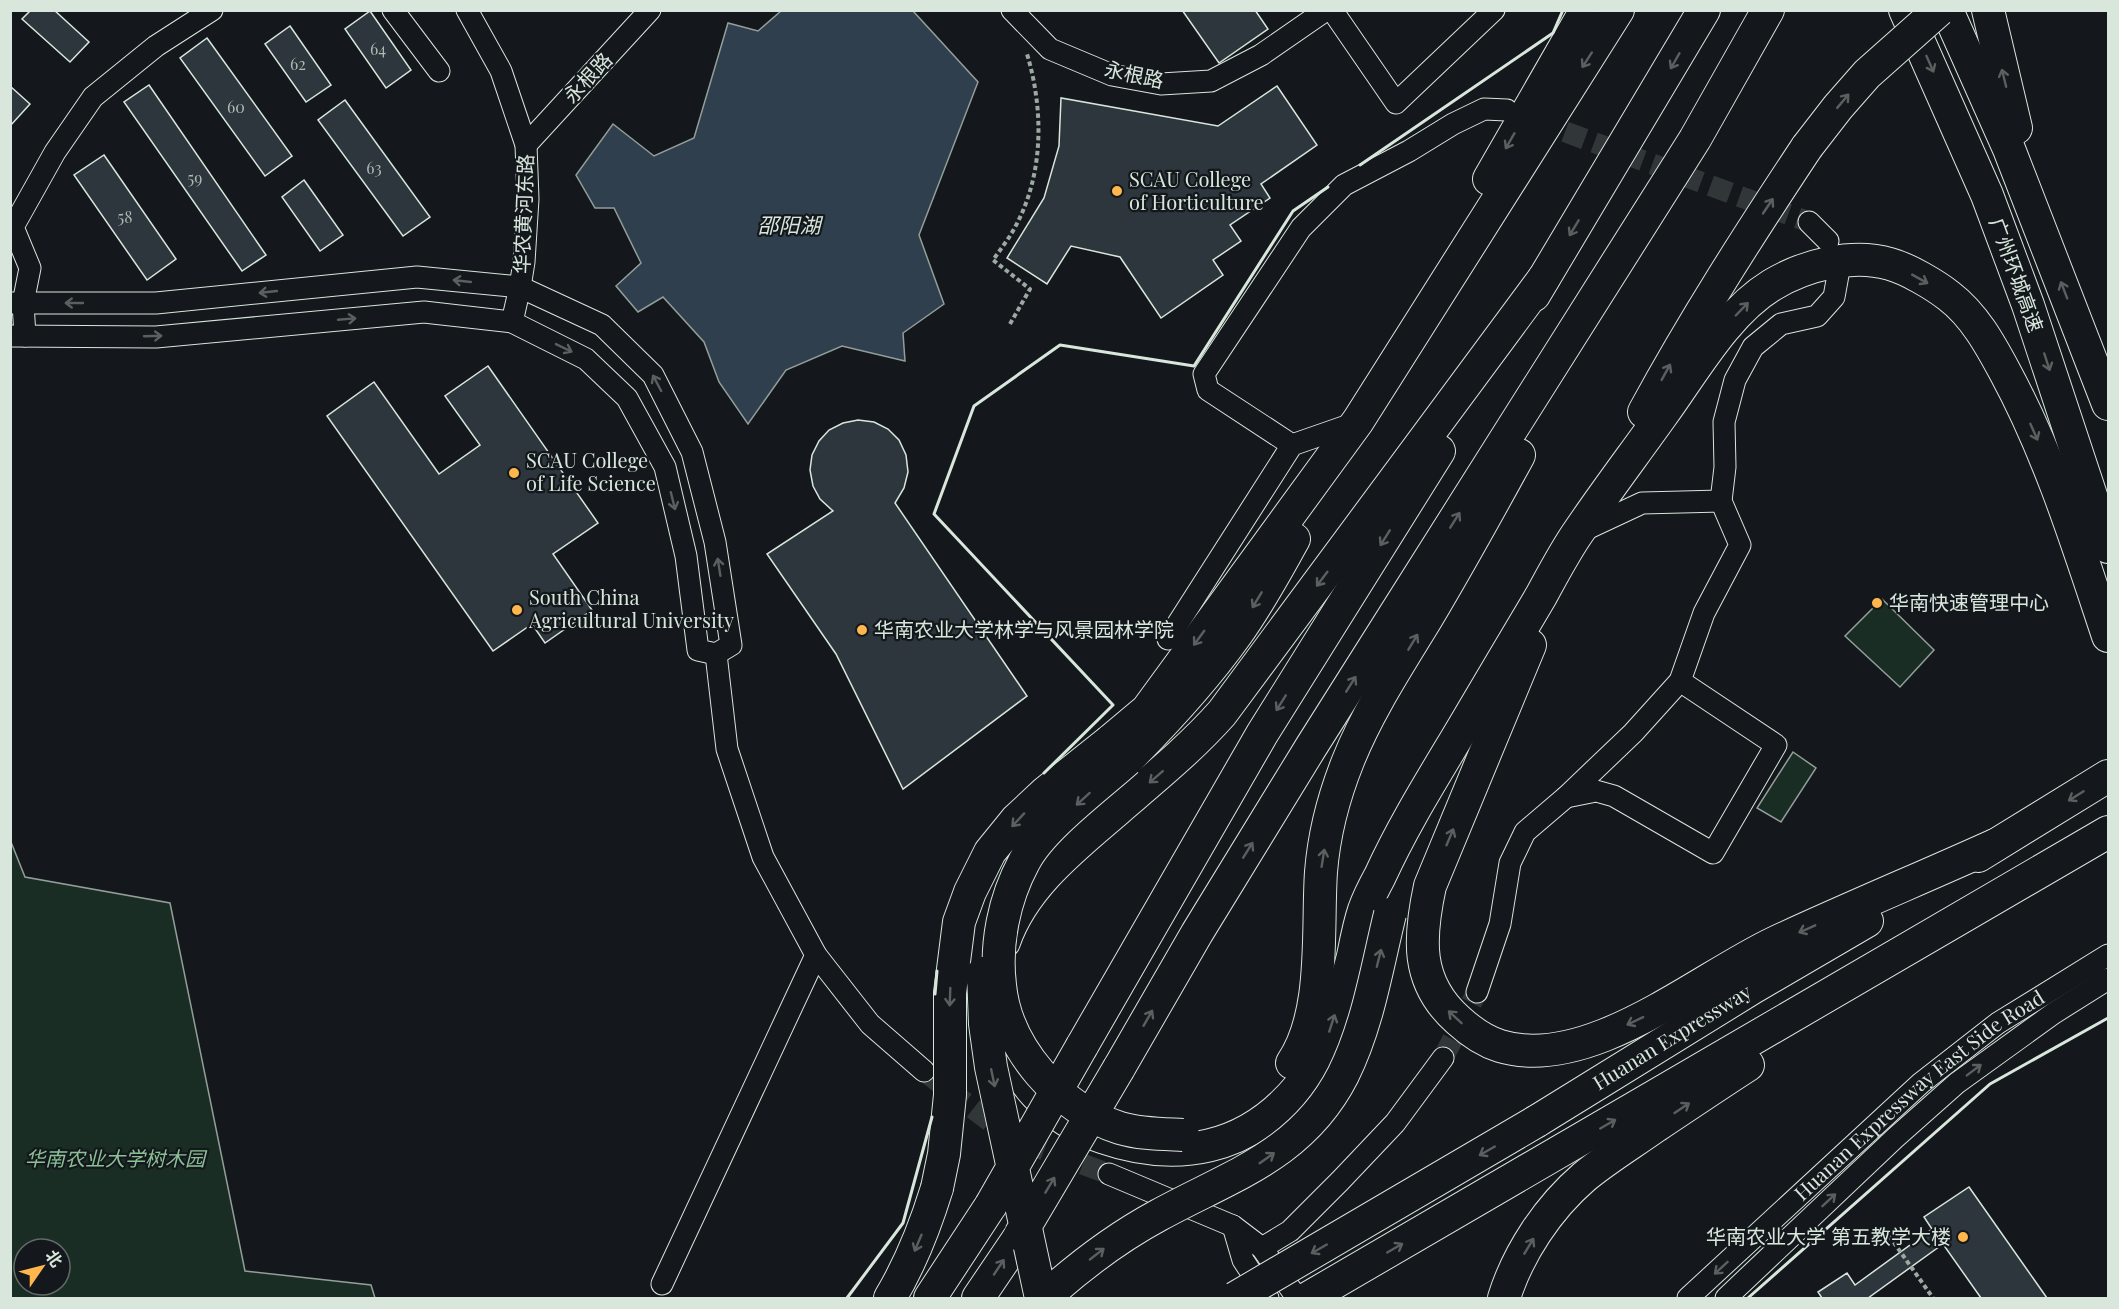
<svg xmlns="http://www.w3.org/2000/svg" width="2119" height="1309" font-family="'Playfair Display','Noto Sans SC',serif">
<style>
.green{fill:#1a2d24;stroke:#939e99;stroke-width:1.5;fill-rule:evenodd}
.water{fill:#2f3f4d;stroke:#939e99;stroke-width:1.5}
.building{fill:#2c363c;stroke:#d8e6dc;stroke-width:1.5}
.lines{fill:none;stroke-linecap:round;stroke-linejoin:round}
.minor-tunnel{stroke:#313739;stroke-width:21;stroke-dasharray:21 10;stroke-linecap:butt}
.minor-casing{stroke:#d8e6dc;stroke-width:23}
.highway-casing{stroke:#d8e6dc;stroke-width:34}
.path{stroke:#9da8a2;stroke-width:4;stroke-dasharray:4.5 3;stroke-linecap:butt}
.minor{stroke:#14181c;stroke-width:21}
.highway{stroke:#14181c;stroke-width:32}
.highway-bridge-casing{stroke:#d8e6dc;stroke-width:34;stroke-linecap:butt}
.highway-bridge{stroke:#14181c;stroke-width:32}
.wall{stroke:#d8e6dc;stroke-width:3}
.oneway{stroke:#59605f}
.poi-dot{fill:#ffb74d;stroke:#14181c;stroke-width:2}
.labels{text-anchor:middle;stroke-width:4.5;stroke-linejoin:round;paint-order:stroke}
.number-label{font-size:16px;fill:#adbab4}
.street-label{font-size:20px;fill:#d8e6dc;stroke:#14181c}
.poi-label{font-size:20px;fill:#d8e6dc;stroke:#14181c;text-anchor:start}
.park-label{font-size:20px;font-style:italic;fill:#8ac095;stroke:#14181c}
.water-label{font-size:21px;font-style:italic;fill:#d8e6dc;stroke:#14181c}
</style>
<rect width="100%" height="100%" fill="#14181c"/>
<path class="green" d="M1882,599L1934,650L1900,687L1845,636Z
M1793,752L1816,768L1781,822L1757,808Z
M11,842L25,877L170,903L245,1271L371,1285L375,1298H11ZM24,1249H60V1285H24Z"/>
<path class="water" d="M781,11H913L978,82L919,235L944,304L903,333L905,361L842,346L786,370L748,424L719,382L704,342L663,297L638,312L616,286L641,263L614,208H595L576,175L613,124L654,156L694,138L728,23L758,31Z"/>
<path class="building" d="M31,10H54L89,42L70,62L22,19Z
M1182,10H1255L1268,29L1219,63Z
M370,11L411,70L386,88L345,29Z
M290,26L331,85L306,102L265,44Z
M207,38L292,156L265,176L180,58Z
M149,85L266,255L242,271L124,102Z
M10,86L30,104L11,125L10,124Z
M1277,86L1317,145L1261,184L1270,198L1230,225L1241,241L1213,260L1223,275L1161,318L1120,257L1071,246L1047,284L1007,258L1044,198L1059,146L1061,98L1218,126Z
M345,100L430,217L403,236L318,120Z
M104,155L176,259L147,280L74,175Z
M304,180L343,235L320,251L282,197Z
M488,366L598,523L553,554L592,610L545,643L532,624L493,651L327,416L374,382L439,474L480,445L445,396Z
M858,420L874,422L888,429L899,440L906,455L908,472L904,488L895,503L1027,696L903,789L836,654L767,554L833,511L820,499L813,486L810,470L812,455L819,441L829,430L843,423Z
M1969,1187L2047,1298H1981L1943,1244L1868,1298H1822L1818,1292L1847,1273L1855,1285L1932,1229L1924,1217Z"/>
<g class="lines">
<path class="minor-tunnel" d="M1536,121L1809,222
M1443,1058L1477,992
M924,1071L1010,1137L1109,1174"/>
<g class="minor-casing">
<g id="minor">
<path d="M393,10L439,71"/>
<path d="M467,10L501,71L526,145L528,199L524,262L520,287L512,322"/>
<path d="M1012,10L1050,49L1112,75L1161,84L1211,81L1261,55L1326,10"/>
<path d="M1332,10L1396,103L1494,10"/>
<path d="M526,145L650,10"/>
<path d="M1809,222L1828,241"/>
<path d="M10,303H156L417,277L520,287L602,325L653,375L692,452L715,542L731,645L716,654"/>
<path d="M10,336L156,337L424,312L512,322L586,359L627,398L665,467L686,556L698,650L716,654"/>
<path d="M25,336L23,303L30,268L13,227L55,152L93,97L156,46L212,10"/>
<path d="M1292,445L1208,390L1204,374L1301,228L1344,185L1409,151L1453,124L1484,109L1507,110"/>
<path d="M1580,532L1642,503L1721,501"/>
<path d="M1168,639L1292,445L1358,422"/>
<path d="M716,654L727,749L763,857L816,955L870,1024L924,1071"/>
<path d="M1566,797L1596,791L1614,796L1713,853L1776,745L1680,681"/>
<path d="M1477,992L1500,924L1510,863L1525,832L1566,797L1633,733L1680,681L1704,613L1740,545L1721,501L1725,467L1724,422L1735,380L1753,347L1781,324L1817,316L1834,297L1838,275"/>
<path d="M1109,1174L1233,1226L1262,1248L1297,1298"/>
<path d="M1233,1226L1243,1260L1268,1298"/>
<path d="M1262,1248L1290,1231L1340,1181L1395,1123L1443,1058"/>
<path d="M662,1284L816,955"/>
<path id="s1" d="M1688,1298L1921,1083L1998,1023L2108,955"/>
<path d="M1726,1298L1895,1138L1957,1083L2054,1013L2108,979"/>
</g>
</g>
<g class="highway-casing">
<g id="highway">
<path d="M1905,10L1987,195L2028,305L2108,547"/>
<path d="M1947,10L2009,149L2108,404"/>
<path d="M1988,10L2016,128"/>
<path d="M1489,179L1586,10"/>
<path d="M1534,295L1704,10"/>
<path d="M1644,412C1694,320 1750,233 1807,147"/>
<path d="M1530,645L1430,886C1419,937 1415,982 1458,1020C1470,1031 1484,1041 1500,1046C1588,1073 1698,979 1774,943C1847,909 1922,878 1995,845"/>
<path d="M1110,741L1147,710L1358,421L1618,10"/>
<path d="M1127,760C1166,721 1204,680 1236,635C1258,605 1276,571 1294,539"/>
<path d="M1978,856L2108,776"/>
<path d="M1004,942C1023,886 1074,847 1117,810C1153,779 1190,749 1222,713L1544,278"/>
<path d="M998,1023C1011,1076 1050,1120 1102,1137C1177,1163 1247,1150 1299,1087C1328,1051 1342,1000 1353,956C1356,941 1359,925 1364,910C1368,899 1374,887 1380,876C1405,821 1438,770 1468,719C1492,678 1517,637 1541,596C1553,574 1565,551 1579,531C1606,491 1635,453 1662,415C1694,371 1726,313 1772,285C1805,265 1852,253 1890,264C1908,269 1935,285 1949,296C1974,315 1990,344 2005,372C2050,455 2078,546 2108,636"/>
<path d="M1082,1046L1262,734L1439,451"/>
<path d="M1292,1063C1326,1013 1317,930 1321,872C1324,834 1334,796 1348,761C1368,711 1399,664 1427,618C1459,564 1489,510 1519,455"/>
<path d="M1119,1068L1197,933L1311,747L1695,139L1768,10"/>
<path id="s2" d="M1537,1121L1754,987L1867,921"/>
<path d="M890,1298C911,1263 925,1227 937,1188"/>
<path d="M930,1298L991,1205"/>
<path d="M978,1298L1020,1236"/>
<path d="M1308,1298L2108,832"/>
<path d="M1504,1298C1518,1253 1548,1208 1584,1177C1607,1158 1632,1143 1656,1126C1686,1106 1717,1085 1748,1065"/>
</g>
</g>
<path class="path" d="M1010,324L1030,289L993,260C1000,250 1008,240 1014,229C1044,176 1044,110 1027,54
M1885,1230L1933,1298"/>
<use href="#minor" class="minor"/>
<use href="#highway" class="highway"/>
<g class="highway-bridge-casing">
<path id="highway-bridge" d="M1807,147L1838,107L1867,74L1939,10
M1127,760C1097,787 1041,828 1024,862C1004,899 995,944 1000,985C1006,1048 1060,1109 1120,1128C1140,1134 1162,1134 1183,1135
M983,973L985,1024L991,1067L1041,1298
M937,1188L944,1154L950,1095V993L959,922L970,892L990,852L1016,820L1046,792L1110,741
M991,1205L1082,1046
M1020,1235L1119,1068
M1052,1291C1085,1262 1120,1236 1159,1215C1232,1175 1302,1155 1343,1075C1368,1025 1377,967 1390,914
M1235,1298L1537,1121"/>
</g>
<use href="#highway-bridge" class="highway-bridge"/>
<path class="wall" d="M1360,165L1553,33L1563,10
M1044,773L1113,705L934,514L974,406L1060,345L1194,366L1293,211L1328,187
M935,994L937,971
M847,1298L903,1223L932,1117
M1748,1298L1990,1084L2108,1018"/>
</g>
<defs><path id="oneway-shaft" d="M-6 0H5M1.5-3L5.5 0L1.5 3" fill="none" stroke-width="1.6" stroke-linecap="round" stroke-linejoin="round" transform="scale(1.5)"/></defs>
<g class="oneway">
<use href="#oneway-shaft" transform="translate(1587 60) rotate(123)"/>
<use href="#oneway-shaft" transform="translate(1675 61) rotate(120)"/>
<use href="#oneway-shaft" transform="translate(1930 64) rotate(66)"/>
<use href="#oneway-shaft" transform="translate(2004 78) rotate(-104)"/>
<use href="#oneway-shaft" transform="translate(1843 101) rotate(-50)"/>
<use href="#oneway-shaft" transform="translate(1510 141) rotate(120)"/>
<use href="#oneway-shaft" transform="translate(1768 206) rotate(-56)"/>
<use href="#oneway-shaft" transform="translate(1574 228) rotate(121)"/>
<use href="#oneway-shaft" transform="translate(1920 279) rotate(29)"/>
<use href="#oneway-shaft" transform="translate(462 281) rotate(-174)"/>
<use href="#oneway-shaft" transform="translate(2064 290) rotate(-111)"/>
<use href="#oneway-shaft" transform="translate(268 292) rotate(174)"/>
<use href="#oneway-shaft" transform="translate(74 303) rotate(-180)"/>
<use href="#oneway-shaft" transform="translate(1742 309) rotate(-46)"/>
<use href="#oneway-shaft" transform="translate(347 319) rotate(-5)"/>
<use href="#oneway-shaft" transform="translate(153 336) rotate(-2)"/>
<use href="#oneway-shaft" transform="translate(564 348) rotate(26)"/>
<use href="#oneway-shaft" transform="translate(2047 362) rotate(72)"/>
<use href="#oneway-shaft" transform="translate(1666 372) rotate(-61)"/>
<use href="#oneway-shaft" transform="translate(657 383) rotate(-118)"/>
<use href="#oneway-shaft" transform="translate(2034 432) rotate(66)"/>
<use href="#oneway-shaft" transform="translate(673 501) rotate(76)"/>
<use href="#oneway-shaft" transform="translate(1455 520) rotate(-58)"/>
<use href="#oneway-shaft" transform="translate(1385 538) rotate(122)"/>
<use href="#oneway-shaft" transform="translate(719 567) rotate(-99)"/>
<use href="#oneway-shaft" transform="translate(1322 579) rotate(127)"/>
<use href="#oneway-shaft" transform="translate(1257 600) rotate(121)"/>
<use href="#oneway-shaft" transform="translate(1199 638) rotate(126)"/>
<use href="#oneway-shaft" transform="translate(1413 642) rotate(-59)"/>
<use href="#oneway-shaft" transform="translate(1351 684) rotate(-58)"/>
<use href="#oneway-shaft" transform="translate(1281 703) rotate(122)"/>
<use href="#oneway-shaft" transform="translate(1156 777) rotate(139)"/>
<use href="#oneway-shaft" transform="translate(2076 796) rotate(148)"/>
<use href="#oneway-shaft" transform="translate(1083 799) rotate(138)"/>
<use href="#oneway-shaft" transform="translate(1018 820) rotate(133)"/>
<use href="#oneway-shaft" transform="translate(1450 837) rotate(-67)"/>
<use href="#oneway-shaft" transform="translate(1248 850) rotate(-58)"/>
<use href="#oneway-shaft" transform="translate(1323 858) rotate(-81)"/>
<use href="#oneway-shaft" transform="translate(1807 929) rotate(156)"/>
<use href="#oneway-shaft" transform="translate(1379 958) rotate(-76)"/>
<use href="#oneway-shaft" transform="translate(950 997) rotate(92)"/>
<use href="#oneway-shaft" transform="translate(1455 1017) rotate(-137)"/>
<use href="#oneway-shaft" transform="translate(1148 1018) rotate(-60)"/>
<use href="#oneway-shaft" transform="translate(1635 1021) rotate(154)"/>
<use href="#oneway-shaft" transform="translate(1332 1023) rotate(-72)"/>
<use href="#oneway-shaft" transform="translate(1974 1070) rotate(-37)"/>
<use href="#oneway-shaft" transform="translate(993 1078) rotate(78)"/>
<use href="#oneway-shaft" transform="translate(1682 1108) rotate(-34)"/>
<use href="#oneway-shaft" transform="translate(1608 1124) rotate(-30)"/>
<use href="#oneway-shaft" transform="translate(1487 1151) rotate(150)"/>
<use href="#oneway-shaft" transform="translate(1267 1158) rotate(-35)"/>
<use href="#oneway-shaft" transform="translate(1050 1185) rotate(-59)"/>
<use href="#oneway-shaft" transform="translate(1829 1200) rotate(-43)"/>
<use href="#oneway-shaft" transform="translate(918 1243) rotate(113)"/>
<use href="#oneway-shaft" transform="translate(1529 1246) rotate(-59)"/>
<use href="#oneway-shaft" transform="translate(1395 1248) rotate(-30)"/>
<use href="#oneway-shaft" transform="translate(1319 1249) rotate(150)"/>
<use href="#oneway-shaft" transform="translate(1097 1254) rotate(-38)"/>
<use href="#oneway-shaft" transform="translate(999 1267) rotate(-56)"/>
<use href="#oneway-shaft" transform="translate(1721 1268) rotate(137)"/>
</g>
<g class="poi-dot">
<circle cx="1117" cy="191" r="6"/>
<circle cx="514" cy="473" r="6"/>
<circle cx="1877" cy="603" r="6"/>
<circle cx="517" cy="610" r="6"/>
<circle cx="862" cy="630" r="6"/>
<circle cx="1963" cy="1237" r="6"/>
</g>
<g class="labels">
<g class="number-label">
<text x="378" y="55">64</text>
<text x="298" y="70">62</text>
<text x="236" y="113">60</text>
<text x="374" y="174">63</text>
<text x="195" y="184">59</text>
<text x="125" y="223">58</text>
</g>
<g class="street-label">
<text transform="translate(1134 75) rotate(12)" y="7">永根路</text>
<text transform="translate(588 78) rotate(-47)" y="7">永根路</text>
<text transform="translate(524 214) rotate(-88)" y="7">华农黄河东路</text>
<text transform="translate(2016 275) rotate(70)" y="7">广州环城高速</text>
<text dy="7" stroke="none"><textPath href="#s2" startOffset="159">Huanan Expressway</textPath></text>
<text dy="7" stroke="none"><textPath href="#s1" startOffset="308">Huanan Expressway East Side Road</textPath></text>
</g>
<g class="poi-label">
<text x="1129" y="187">SCAU College<tspan x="1129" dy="23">of Horticulture</tspan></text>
<text x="526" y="468">SCAU College<tspan x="526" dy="23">of Life Science</tspan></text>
<text x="529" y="605">South China<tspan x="529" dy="23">Agricultural University</tspan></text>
<text x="1889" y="610">华南快速管理中心</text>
<text x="874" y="637">华南农业大学林学与风景园林学院</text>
<text x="1951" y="1244" text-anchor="end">华南农业大学 第五教学大楼</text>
</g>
<g class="park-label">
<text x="115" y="1166">华南农业大学树木园</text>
</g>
<g class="water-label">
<text x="789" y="233">邵阳湖</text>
</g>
</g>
<rect width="2119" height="1309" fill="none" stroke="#d8e6dc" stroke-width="24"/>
<g transform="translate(42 1267) rotate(55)"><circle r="28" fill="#14181c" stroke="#626a69" stroke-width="1.5"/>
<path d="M0-4.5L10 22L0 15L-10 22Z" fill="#ffb74d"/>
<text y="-9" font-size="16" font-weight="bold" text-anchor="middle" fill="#d8e6dc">北</text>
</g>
</svg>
